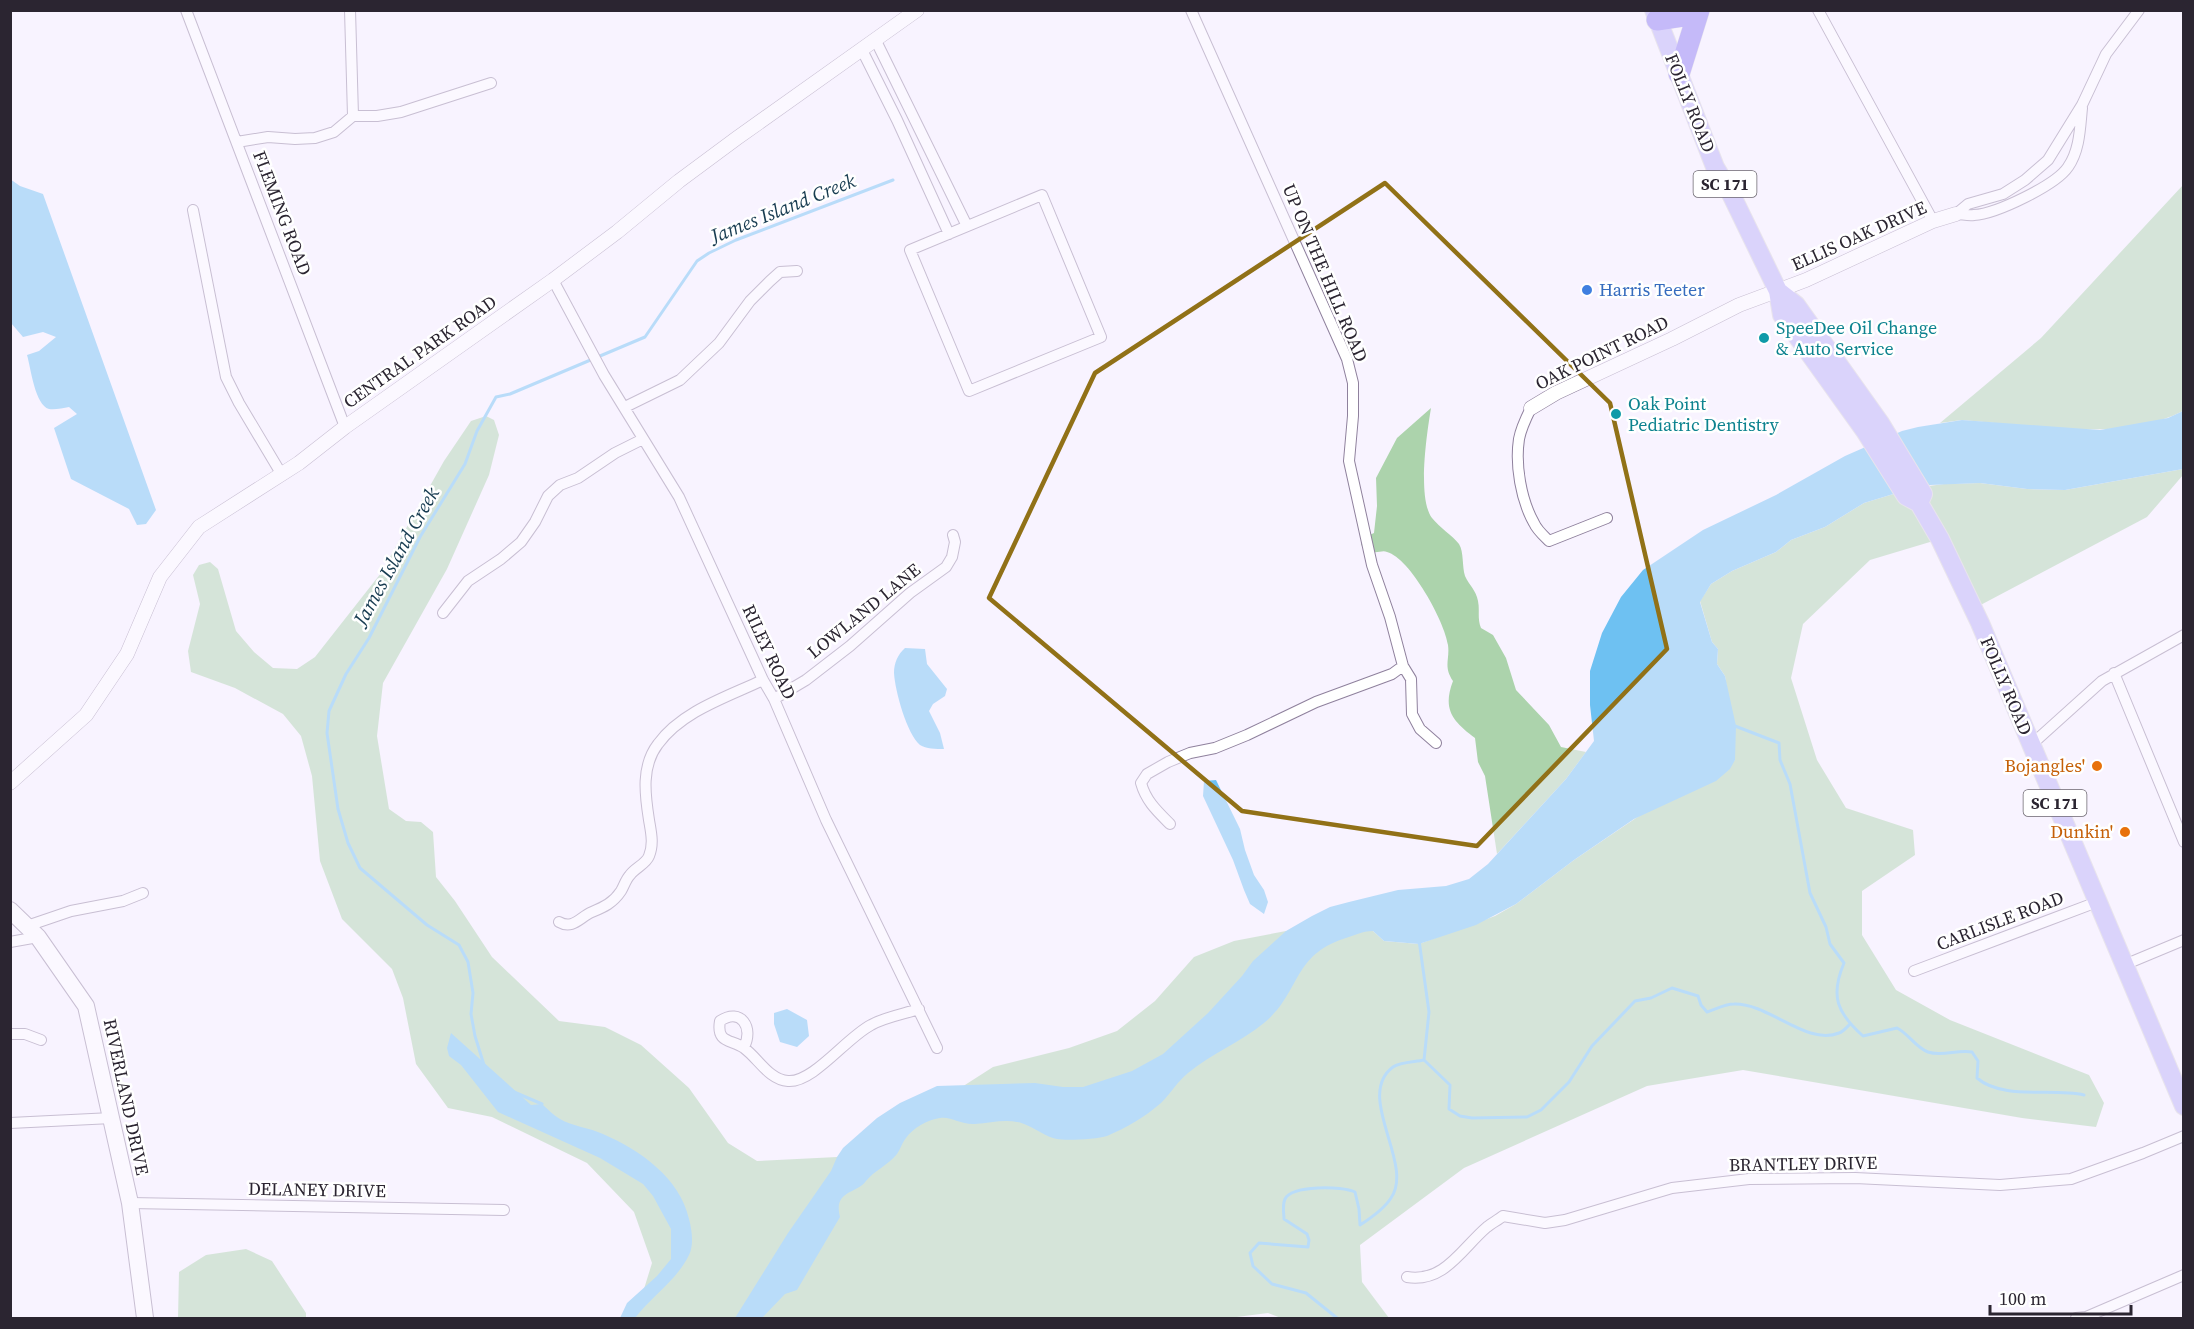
<svg xmlns="http://www.w3.org/2000/svg" width="2194" height="1329" font-family="'Source Serif 4',serif">
<style>
.green{fill:#acd3ac}
.water{fill:#6ec1f2}
.lines{fill:none;stroke-linecap:round;stroke-linejoin:round}
.stream{stroke:#6ec1f2;stroke-width:3}
.minor-casing{stroke:#8f819d;stroke-width:12}
.tertiary-casing{stroke:#8f819d;stroke-width:15}
.secondary-casing{stroke:#8f819d;stroke-width:18}
.primary-casing{stroke:#d5d3d6;stroke-width:20}
.motorway-casing{stroke:#d5d3d6;stroke-width:22}
.minor{stroke:#fff;stroke-width:10}
.tertiary{stroke:#fff;stroke-width:14}
.secondary{stroke:#fff;stroke-width:16}
.primary{stroke:#b7adf7;stroke-width:18}
.motorway{stroke:#8776f1;stroke-width:21}
.marked{fill:none;stroke:#917117;stroke-width:4.5;stroke-linejoin:round}
.shop-dot{fill:#3f7fe0;stroke:#fff;stroke-width:2}
.culture-dot{fill:#0f9aa8;stroke:#fff;stroke-width:2}
.food-dot{fill:#e8710a;stroke:#fff;stroke-width:2}
.labels{text-anchor:middle;stroke-width:5;stroke-linejoin:round;paint-order:stroke}
.shield{fill:#fff;stroke:#6b666f;stroke-width:1.5}
.shield-label{font-size:16px;font-weight:bold;fill:#2b2531}
.street-label{font-size:18px;fill:#2b2531;stroke:#fff}
.shop-label{font-size:18px;fill:#366cbe;stroke:#fff;text-anchor:start}
.culture-label{font-size:18px;fill:#0d838f;stroke:#fff;text-anchor:start}
.food-label{font-size:18px;fill:#c56008;stroke:#fff;text-anchor:end}
.water-label{font-size:20px;font-style:italic;fill:#183c51;stroke:#fff}
</style>
<rect width="100%" height="100%" fill="#f8f3ff"/>
<path class="green" d="M2183,185V411C2120,443 2031,425 1962,420L1940,423L2041,338Z
M1431,408C1427,433 1417,498 1432,518C1440,528 1452,535 1459,544C1464,552 1462,567 1465,576C1469,585 1476,590 1478,601C1480,610 1477,618 1481,628L1493,635L1506,658L1516,690L1549,725L1561,747L1586,752L1566,779L1497,854L1485,776L1478,762L1475,738C1453,721 1442,710 1453,681C1443,666 1450,660 1448,645C1445,622 1410,558 1387,552C1383,550 1378,553 1373,552C1369,550 1365,547 1361,545L1365,537L1374,533L1377,506L1376,478L1397,438Z
M486,416L494,420L499,435L489,475L447,569L383,683L377,736L389,809L406,821L421,822L433,832L436,877L455,901L492,957L559,1021L605,1027L641,1045L689,1088L728,1143L757,1161L837,1157L879,1140L993,1067L1069,1048L1117,1031L1155,1001L1194,957L1234,941L1286,931H1373L1384,941L1419,944L1495,916L1516,904L1574,860L1636,818L1735,760V743L1725,676L1717,664L1718,649L1712,642L1700,601L1711,584L1732,571L1776,552L1791,540L1825,527L1864,503L1913,488L1944,484L1980,483L2027,489L2065,490L2183,469V475L2147,517L1973,609L1940,539L1870,560L1803,624L1791,678L1817,760L1846,808L1913,830L1915,855L1862,891V935L1896,990L1950,1020L2089,1075L2104,1103L2096,1127L2022,1118L1743,1070L1647,1086L1464,1168L1360,1245L1362,1282L1389,1318H1281L1268,1313L1229,1318H635L652,1263L634,1212L587,1163L492,1117L448,1108L416,1064L403,998L392,969L342,919L320,861L312,776L301,736L283,714L235,688L191,672L188,651L200,604L193,575L199,565L210,562L218,569L236,631L254,652L273,668L297,669L315,657L381,573L444,461L471,421Z
M246,1249L272,1261L306,1313V1318H178L179,1272L206,1255Z"/>
<path class="water" d="M10,179L20,186L43,194L48,208L156,510L146,524L137,525L129,509L71,479L54,428L77,414L69,407C63,408 55,410 49,409C35,405 31,369 27,355L39,351L56,337L43,332L23,337L11,323Z
M2183,411V469L2065,490L2027,489L1980,483L1930,485L1913,488L1864,503L1825,527L1791,540L1776,552L1732,571L1711,584L1700,602L1712,642L1718,649L1717,664L1725,676L1736,726L1735,760L1730,769L1716,781L1634,819L1574,860L1516,904L1476,925L1419,944L1384,941L1373,931C1362,931 1353,936 1343,939C1292,956 1300,994 1264,1023C1241,1042 1212,1053 1188,1073C1178,1081 1171,1093 1161,1103C1145,1117 1126,1128 1107,1136C1098,1139 1066,1141 1057,1139C1046,1137 1035,1128 1024,1124C1008,1118 992,1123 975,1124C961,1125 951,1116 940,1118C927,1120 913,1128 906,1138C902,1143 900,1150 897,1154C888,1165 874,1171 866,1181C857,1194 833,1190 840,1217L797,1290L785,1294L762,1318H735L788,1233L831,1171L837,1157L843,1148L877,1118L900,1103L937,1086L1035,1083L1063,1087H1083L1132,1071L1163,1054L1208,1013L1242,976L1253,961L1286,931L1312,916L1330,907L1349,902L1398,890L1446,886L1469,879L1488,864L1566,779L1594,741L1590,705V671L1602,633L1621,597L1643,570L1703,530L1776,495L1845,456L1902,431L1918,427L1962,420L2100,430L2168,418Z
M905,648L925,649L927,664L947,689L945,696L933,704L929,711L940,733L944,749C936,749 926,749 920,745C907,734 895,691 894,673C894,663 898,654 905,648Z
M1216,780L1240,829L1245,850L1254,875L1264,890L1268,902L1264,914L1250,904L1244,890L1233,860L1203,796L1204,781Z
M787,1009L807,1020L809,1036L797,1047L780,1042L774,1024V1013Z
M451,1033L531,1105L542,1104C548,1109 553,1115 560,1119C572,1126 590,1128 603,1134C640,1150 680,1178 689,1219C692,1230 694,1245 689,1255C677,1280 651,1297 635,1318H620L627,1303L657,1276L671,1259V1229L653,1196L643,1184L600,1158L498,1112L461,1065L449,1056L447,1048Z"/>
<g class="lines">
<path class="stream" d="M1735,726L1779,743L1780,760L1790,784L1810,893L1826,927L1830,944L1844,963C1830,996 1837,1013 1863,1036L1897,1028C1909,1034 1915,1047 1928,1052C1942,1057 1958,1049 1972,1052L1978,1061L1977,1078C2002,1100 2053,1088 2084,1095
M1419,940L1429,1012L1424,1060
M1424,1060L1450,1085L1449,1109L1460,1116L1472,1118L1527,1117L1541,1110L1569,1082L1592,1046L1635,1001L1651,998L1672,988L1698,996L1701,1005L1707,1012C1716,1009 1725,1004 1734,1004C1769,1003 1806,1046 1839,1033C1843,1032 1847,1027 1850,1024
M484,1065L475,1036L471,1014L473,993L468,962L459,945L427,925L360,868L348,843L338,809L327,733L329,711L346,674L369,638L420,537L465,464L477,431L496,397L510,394L645,337L697,261L709,253L736,240L893,180
M514,1092L542,1104
M1337,1318L1306,1293L1272,1284L1253,1266L1250,1253L1259,1243L1308,1247L1309,1240L1307,1234L1284,1219C1284,1213 1282,1205 1285,1199C1292,1185 1342,1186 1355,1192L1359,1209L1360,1225C1371,1218 1384,1209 1391,1198C1415,1164 1354,1096 1393,1067C1400,1062 1415,1062 1424,1060"/>
<g class="minor-casing">
<path id="minor" d="M186,10L345,427
M350,10L353,116
M1191,10L1347,359L1353,383V416L1349,461L1372,565L1390,617L1403,666L1411,679L1412,714L1420,729L1436,743
M1818,10L1933,221
M876,41L967,226
M862,50L897,120L949,234
M237,142L268,137L295,139L315,138L334,132L353,116H377L401,112L491,83
M1042,195L1101,337L969,391L910,250Z
M193,210L226,377L239,403L282,475
M1956,214L1968,204L2003,194L2025,180L2048,160L2082,105L2106,54L2139,10
M1956,214C1962,214 1968,216 1974,215C1996,214 2056,185 2068,167C2080,150 2080,127 2082,108
M553,280L604,375L679,497L763,680L774,699L826,820L937,1048
M625,407L680,380L719,343L750,301L770,281L780,272L797,271
M1531,408C1526,418 1521,428 1519,439C1515,465 1521,500 1534,523C1537,530 1544,536 1549,541L1607,518
M443,613L468,581L501,559L521,542L535,522L548,496L560,485L578,478L615,453L643,439
M2114,673L2184,842
M774,699L806,680L850,646L910,593L946,567L952,557L955,542L953,535
M2031,745L2102,681L2184,635
M1170,824C1157,811 1146,801 1141,783L1147,774L1168,762L1190,753L1215,748L1247,735L1316,702L1392,674L1403,666
M559,922C573,930 580,917 592,912C604,907 613,903 621,891C624,886 626,879 630,875C635,868 646,864 649,856C654,844 651,832 649,820C645,795 641,766 658,744C682,711 727,697 763,680
M27,926L71,911L123,901L143,893
M10,942L38,937
M2124,965L2184,940
M1914,971L2097,902
M10,1034H25L41,1040
M744,1047C754,1028 741,1007 720,1021C716,1044 732,1039 744,1048C758,1058 769,1080 788,1081C813,1083 846,1038 871,1025C885,1017 904,1014 919,1009
M10,1123L112,1118
M130,1203L504,1210
M1407,1277C1445,1283 1462,1248 1487,1227C1492,1223 1498,1220 1503,1216L1545,1223L1565,1220L1672,1188L1749,1179L1855,1178L2000,1185L2071,1179L2143,1153L2184,1136
M2076,1318L2086,1317L2184,1275"/>
</g>
<g class="tertiary-casing">
<path id="tertiary" d="M1531,408L1556,393L1672,339L1739,305L1806,280L1933,221L1956,214
M10,783L86,715L127,654L160,577L199,527L299,463L345,427L553,280L617,232L679,181L737,138L917,10"/>
</g>
<g class="secondary-casing">
<path id="secondary" d="M10,910L38,937L86,1006L130,1203L145,1318"/>
</g>
<g class="primary-casing">
<path id="primary" d="M1654,10L1715,167L1731,194L1778,291L1782,315L1865,431L1906,496L1919,503L1940,539L1980,623L2184,1106
M1778,291L1796,305L1880,423L1923,494L1919,503"/>
</g>
<g class="motorway-casing">
<path id="motorway" d="M1657,20L1683,16L1689,10
M1679,74L1699,10"/>
</g>
<use href="#minor" class="minor"/>
<use href="#tertiary" class="tertiary"/>
<use href="#secondary" class="secondary"/>
<use href="#primary" class="primary"/>
<use href="#motorway" class="motorway"/>
</g>
<path d="M0 0H2194V1329H0ZM1385,183L1610,403L1667,649L1477,846L1242,811L989,598L1095,373Z" fill="#f8f3ff" fill-opacity=".55" fill-rule="evenodd"/>
<path class="marked" d="M1385,183L1610,403L1667,649L1477,846L1242,811L989,598L1095,373Z"/>
<circle class="shop-dot" cx="1587" cy="290" r="6"/>
<g class="culture-dot">
<circle cx="1764" cy="338" r="6"/>
<circle cx="1616" cy="414" r="6"/>
</g>
<g class="food-dot">
<circle cx="2097" cy="766" r="6"/>
<circle cx="2125" cy="832" r="6"/>
</g>
<g class="labels">
<g class="shield">
<rect x="1693.5" y="171" width="63" height="26" rx="4.5"/>
<rect x="2023.5" y="790" width="63" height="26" rx="4.5"/>
</g>
<g class="shield-label">
<text x="1725" y="190">SC 171</text>
<text x="2055" y="809">SC 171</text>
</g>
<g class="street-label">
<text transform="translate(1690 103) rotate(68)" y="6">FOLLY ROAD</text>
<text transform="translate(282 213) rotate(69)" y="6">FLEMING ROAD</text>
<text transform="translate(1859 236) rotate(-24)" y="6">ELLIS OAK DRIVE</text>
<text transform="translate(1325 273) rotate(67)" y="6">UP ON THE HILL ROAD</text>
<text transform="translate(420 352) rotate(-35)" y="6">CENTRAL PARK ROAD</text>
<text transform="translate(1602 353) rotate(-26)" y="6">OAK POINT ROAD</text>
<text transform="translate(864 611) rotate(-39)" y="6">LOWLAND LANE</text>
<text transform="translate(769 652) rotate(65)" y="6">RILEY ROAD</text>
<text transform="translate(2006 686) rotate(67)" y="6">FOLLY ROAD</text>
<text transform="translate(2000 921) rotate(-21)" y="6">CARLISLE ROAD</text>
<text transform="translate(126 1097) rotate(78)" y="6">RIVERLAND DRIVE</text>
<text transform="translate(1803 1164) rotate(-1)" y="6">BRANTLEY DRIVE</text>
<text transform="translate(317 1190) rotate(1)" y="6">DELANEY DRIVE</text>
</g>
<g class="shop-label">
<text x="1599" y="296">Harris Teeter</text>
</g>
<g class="culture-label">
<text x="1776" y="334">SpeeDee Oil Change<tspan x="1776" dy="21">&amp; Auto Service</tspan></text>
<text x="1628" y="410">Oak Point<tspan x="1628" dy="21">Pediatric Dentistry</tspan></text>
</g>
<g class="food-label">
<text x="2085" y="772">Bojangles'</text>
<text x="2113" y="838">Dunkin'</text>
</g>
<g class="water-label">
<text transform="translate(783 208) rotate(-22)" y="7">James Island Creek</text>
<text transform="translate(396 556) rotate(-61)" y="7">James Island Creek</text>
</g>
</g>
<rect width="2194" height="1329" fill="none" stroke="#2b2531" stroke-width="24"/>
<path d="M1990 1305v9h141v-9" fill="none" stroke="#2b2531" stroke-width="3"/>
<text x="1999" y="1305" font-size="18" fill="#2b2531" stroke="#ffffff" stroke-width="4.5" paint-order="stroke">100 m</text>
</svg>
